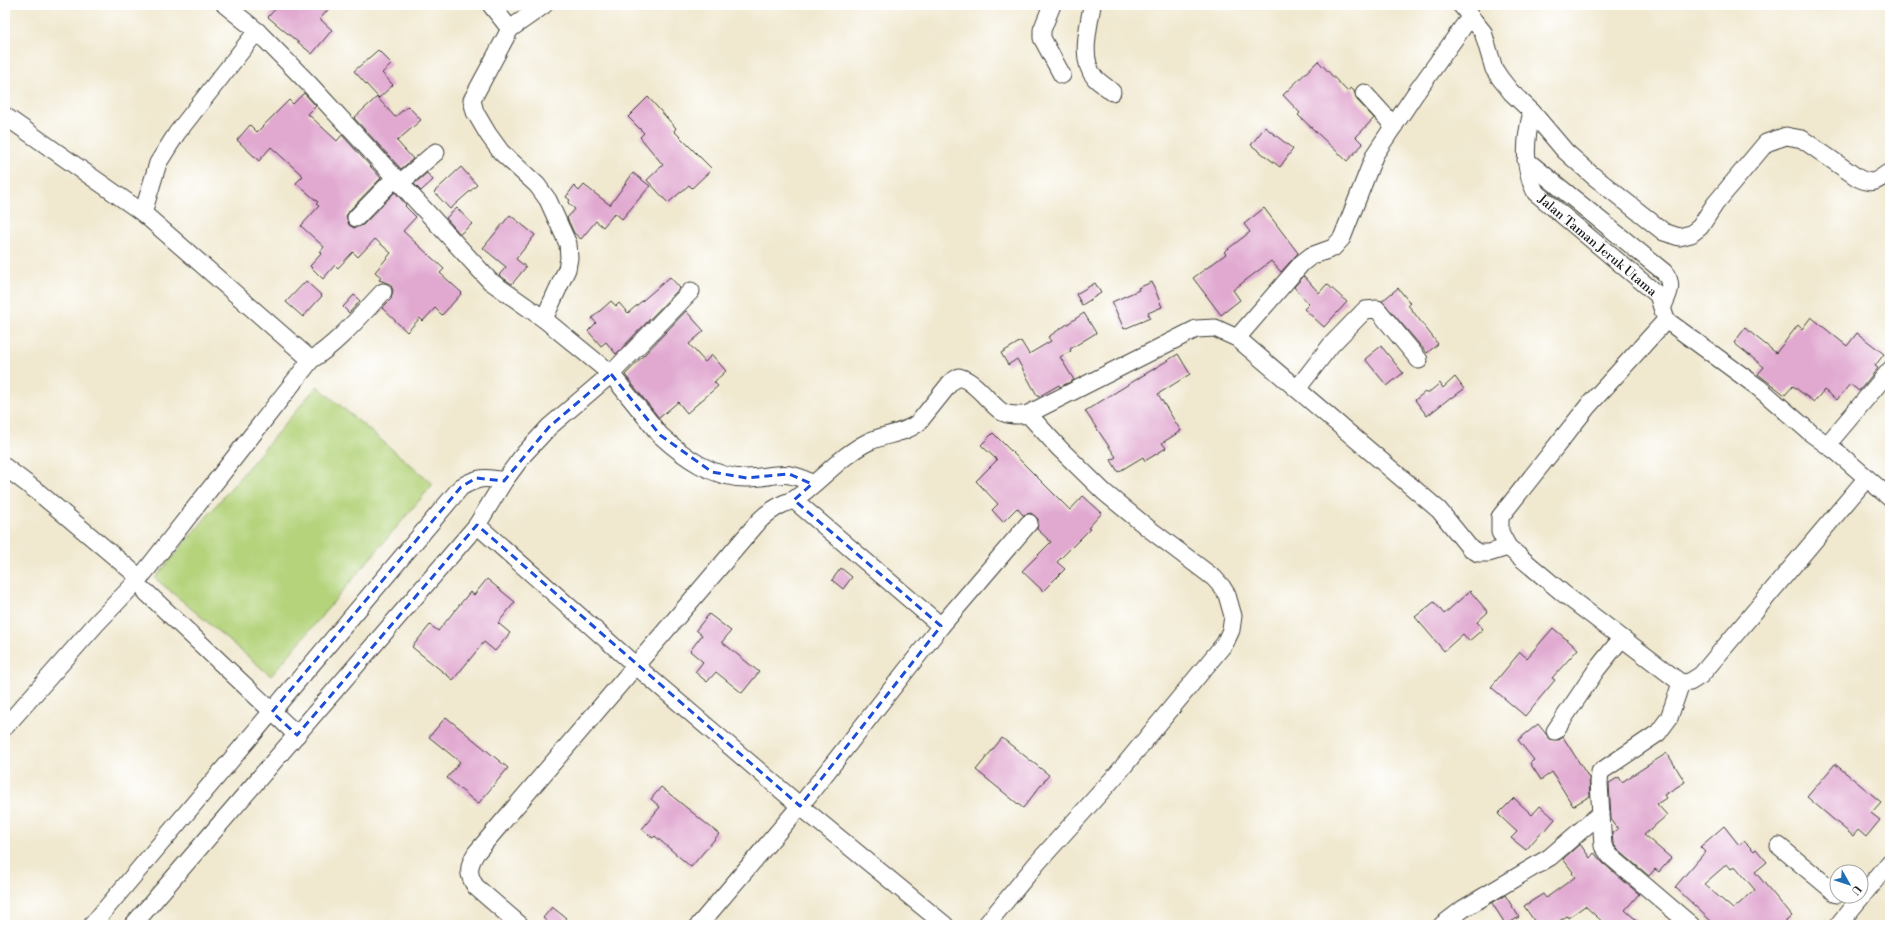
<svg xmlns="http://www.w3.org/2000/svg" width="1895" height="930" font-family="'Libre Bodoni',serif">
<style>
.green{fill:#b4d37a;stroke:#68784b}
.building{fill:#e1a9d0;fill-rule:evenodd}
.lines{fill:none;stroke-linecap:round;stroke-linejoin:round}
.street-casing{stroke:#3c3b37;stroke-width:19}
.street{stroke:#fff;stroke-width:17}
.marked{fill:none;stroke:#1d4ed8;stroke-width:3;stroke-dasharray:8 5;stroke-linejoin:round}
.labels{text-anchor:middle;stroke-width:3;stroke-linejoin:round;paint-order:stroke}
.street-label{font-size:13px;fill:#1c1c1c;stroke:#fff}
</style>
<rect width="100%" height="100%" fill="#fff"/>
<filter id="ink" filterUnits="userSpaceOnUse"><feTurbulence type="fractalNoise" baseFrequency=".025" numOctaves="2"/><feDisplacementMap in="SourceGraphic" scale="8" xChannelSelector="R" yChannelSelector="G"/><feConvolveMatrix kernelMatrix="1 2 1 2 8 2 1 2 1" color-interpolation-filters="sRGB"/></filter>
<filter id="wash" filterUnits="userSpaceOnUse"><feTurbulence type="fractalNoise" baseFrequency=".012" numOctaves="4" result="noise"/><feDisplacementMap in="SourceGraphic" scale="16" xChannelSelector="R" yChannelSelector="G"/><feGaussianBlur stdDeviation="0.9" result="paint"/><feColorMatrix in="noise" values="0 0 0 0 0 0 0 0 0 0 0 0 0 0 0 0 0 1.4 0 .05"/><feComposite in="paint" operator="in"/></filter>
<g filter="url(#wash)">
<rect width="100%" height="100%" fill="#f0e8cf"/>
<path class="green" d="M317,386L433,484L271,676L155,578Z"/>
<g id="blocks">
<path class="building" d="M279,5H332L320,19L332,30L312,54L268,17Z
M378,50L392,64L382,73L393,85L379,98L354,71Z
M1318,61L1347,91L1351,88L1354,91L1357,100L1374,118L1356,137L1363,144L1347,161L1298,115L1300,113L1283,95Z
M304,93L316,106L308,114L337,141L342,135L381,178L349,211L346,216L349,225L354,228L363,225L395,192L406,205L405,206L416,217L403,231L444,269L440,273L462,293L442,315L435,308L423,321L420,318L407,332L382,308L391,299L393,290L390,284L379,280L381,277L375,272L391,253L375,239L358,257L353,252L338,268L335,265L323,279L310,266L322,253L320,252L324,247L301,226L319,206L316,204L318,202L296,183L303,176L271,147L259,161L237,140L250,125L257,132L289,100L293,104Z
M377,97L395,117L408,106L421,120L397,141L413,159L401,169L354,118Z
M648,97L676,128L674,131L712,169L692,188L689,185L668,203L647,180L663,165L640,137L644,133L628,117Z
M1265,127L1293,149L1280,167L1251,145Z
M461,167L477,185L450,209L434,192Z
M427,173L433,180L421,191L414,184Z
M633,173L650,186L622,219L615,213L603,227L596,221L581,239L574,233L567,218L575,209L568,203L570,200L566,197L574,186L579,191L584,185L610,205Z
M457,208L472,224L460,234L446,218Z
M1264,208L1298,253L1281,272L1271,261L1233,290L1240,300L1221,315L1193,278L1226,254L1224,252L1250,232L1244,224Z
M510,215L535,235L516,259L526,267L512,284L499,275L506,267L483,248Z
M1304,276L1319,293L1327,284L1347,302L1324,327L1304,309L1309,304L1294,287Z
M670,277L680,288L616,354L606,342L601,346L588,331L596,323L592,318L611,301L616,306L619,303L628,313Z
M306,281L322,296L303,317L286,302Z
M1152,282L1162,307L1148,313L1150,318L1124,329L1112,302L1139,290L1138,288Z
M1095,283L1101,293L1082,305L1076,294Z
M1398,288L1410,303L1408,305L1438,344L1427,353L1382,301Z
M354,295L360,301L349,313L343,307Z
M686,311L704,331L689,344L705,362L712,355L726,371L714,382L718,386L687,413L678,402L659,418L625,375Z
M1084,313L1096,333L1070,349L1071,351L1060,357L1074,380L1060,387L1059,385L1038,397L1017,359L1008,365L1001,353L1021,341L1029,354L1051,341L1048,337Z
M1811,317L1847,346L1857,333L1884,354L1875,366L1878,368L1859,391L1850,384L1837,400L1824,390L1814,402L1793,386L1785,395L1758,374L1764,367L1734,343L1745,328L1776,353L1798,325L1802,329Z
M1381,346L1403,373L1387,386L1365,359Z
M1178,354L1190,374L1158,394L1181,431L1162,443L1166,448L1145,461L1143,457L1118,472L1111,460L1116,457L1085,411Z
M1455,377L1464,389L1452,398L1451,397L1427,416L1415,400L1425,392L1427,394L1440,383L1443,388Z
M993,433L1070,510L1083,496L1102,513L1088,528L1090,529L1057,562L1065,569L1043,591L1022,571L1051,542L1037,529L1038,519L1031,513L1023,515L1017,508L1003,522L992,510L998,504L976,481L997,460L981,445Z
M841,568L852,577L843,589L832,580Z
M487,579L515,602L498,623L510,633L495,651L484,642L453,680L412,647L430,625L438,631L470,592L474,595Z
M1470,591L1488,612L1477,622L1483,629L1469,641L1463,634L1444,651L1415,617L1434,602L1444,614Z
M709,614L731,631L722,642L759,672L742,693L716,672L707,682L695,672L703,662L690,651L702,635L696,630Z
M1553,628L1578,649L1552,678L1555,680L1525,716L1491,687L1520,652L1527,658Z
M446,717L508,768L478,804L447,778L460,762L429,737Z
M1538,724L1550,739L1559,740L1563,737L1589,778L1590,796L1573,806L1552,772L1541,780L1530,763L1534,760L1518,740Z
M1002,738L1049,775L1023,808L976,770Z
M1667,753L1685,782L1664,795L1666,798L1657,804L1667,815L1644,835L1671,858L1659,872L1655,869L1649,876L1617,849L1613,843L1612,833L1618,829L1611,819L1609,783L1619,777L1622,782Z
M1835,764L1881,802L1871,813L1880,820L1866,837L1858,830L1853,836L1807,797Z
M661,787L719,834L691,867L655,836L653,838L642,829L660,807L651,799Z
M1514,798L1532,815L1540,806L1555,819L1545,831L1543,830L1526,850L1511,838L1517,832L1498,814Z
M1724,826L1739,845L1744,841L1754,851L1756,849L1767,862L1755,872L1792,916L1781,925H1715L1675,887L1705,852L1700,847ZM1727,864L1731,869L1735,866L1755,890L1733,909L1704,884Z
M1580,844L1590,858L1594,853L1604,864L1639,894L1625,910L1642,925H1606L1585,906L1568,918L1567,916L1553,925H1537L1524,906L1543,894L1546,898L1575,877L1572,873L1573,872L1563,859Z
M1505,895L1519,917L1506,925L1492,903Z
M552,907L566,918L560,925H551L543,918Z"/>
</g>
</g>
<g filter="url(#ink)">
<use href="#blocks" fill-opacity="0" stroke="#3c3b37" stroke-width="1"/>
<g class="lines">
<g class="street-casing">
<g id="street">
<path d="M225,5L257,31L310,85L490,281L544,319L611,374L660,435C684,457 713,478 746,478C774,478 785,467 812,484"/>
<path d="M491,5L510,29"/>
<path d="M1052,5L1042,30V38L1062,75"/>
<path d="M1092,5C1089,27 1079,59 1095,78C1100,83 1107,87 1112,92"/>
<path id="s1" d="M1461,5L1483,32L1494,69L1500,78L1511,92L1532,112C1525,139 1522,168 1536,193L1658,295L1666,320L1759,388L1812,434L1837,452L1890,498"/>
<path d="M1364,93L1394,126"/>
<path d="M1532,112L1565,151L1592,175L1664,232L1679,237L1691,234L1700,227L1715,204L1766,143L1786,136L1802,139L1858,178C1875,186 1876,180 1890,172"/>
<path d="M5,116L143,213L311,360"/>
<path d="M1526,160L1664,272C1674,284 1669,293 1663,306"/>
<path d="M400,183L436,152"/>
<path d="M143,213L158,163L177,133L257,31"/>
<path d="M356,218L395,178"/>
<path d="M544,319L567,269L569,258L568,244L548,200L537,185L501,152L488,134L475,112L472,100L510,29L544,5"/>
<path d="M1666,320L1588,406L1500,517V532L1508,547L1564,594L1681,683L1690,682L1701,675L1866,479"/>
<path d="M1237,338L1302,263L1311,256L1333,248L1342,238L1375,154L1415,94L1470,17"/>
<path d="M1297,389L1331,345L1365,310L1377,309L1419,360"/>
<path d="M1827,445L1890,370"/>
<path d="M5,467L38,492L140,578"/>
<path d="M794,500L941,626"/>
<path d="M477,525L636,666L800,806L945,925"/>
<path d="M146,592L297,735"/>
<path d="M1681,683L1669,718L1658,733L1600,772L1599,783L1603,846L1610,856L1691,925"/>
<path d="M5,727L96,624L140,578L311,360C339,342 360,316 383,292"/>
<path d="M1555,731L1597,669L1621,639"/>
<path d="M1779,846L1837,894"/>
<path d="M92,925L461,487C478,477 485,477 504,481"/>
<path d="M133,925L477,525L504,481L524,454L549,427L611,374L691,291"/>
<path d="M520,925L476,887C467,874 468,866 476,853L759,521C766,514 773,509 781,505C786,502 791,501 795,499C821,481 840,456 868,442C884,434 905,434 919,422L951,382L959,377C974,380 989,403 1002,412C1011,416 1018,416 1028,414L1196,329L1215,328L1237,338L1439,510L1469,547L1478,553H1489L1508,547"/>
<path d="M699,925L800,806L941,626L1029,523"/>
<path d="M986,925L1038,862L1118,773L1225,643L1231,630L1233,616L1227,595L1222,587L1214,578L1148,528L1104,492L1060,449L1028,414"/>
<path d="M1442,925L1463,909L1550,857L1601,813"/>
<path d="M1838,925L1890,862"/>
</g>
</g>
<use href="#street" class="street"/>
</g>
</g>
<path class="marked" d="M611,374L660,435L712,472L747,478L789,474L812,484L794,500L941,626L800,806L477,525L297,735L272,712L461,487L476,478L504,481L549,427Z"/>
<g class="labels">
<g class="street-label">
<text dy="5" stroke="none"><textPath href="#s1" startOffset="295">Jalan Taman Jeruk Utama</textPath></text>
</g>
</g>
<rect width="1895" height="930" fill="none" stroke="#fff" stroke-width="20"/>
<g transform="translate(1849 884) rotate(129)"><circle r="19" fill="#ffffff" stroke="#a4a4a4"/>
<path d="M0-3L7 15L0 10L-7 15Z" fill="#1f6fb2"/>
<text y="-6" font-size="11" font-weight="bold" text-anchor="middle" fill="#1c1c1c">U</text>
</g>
</svg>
